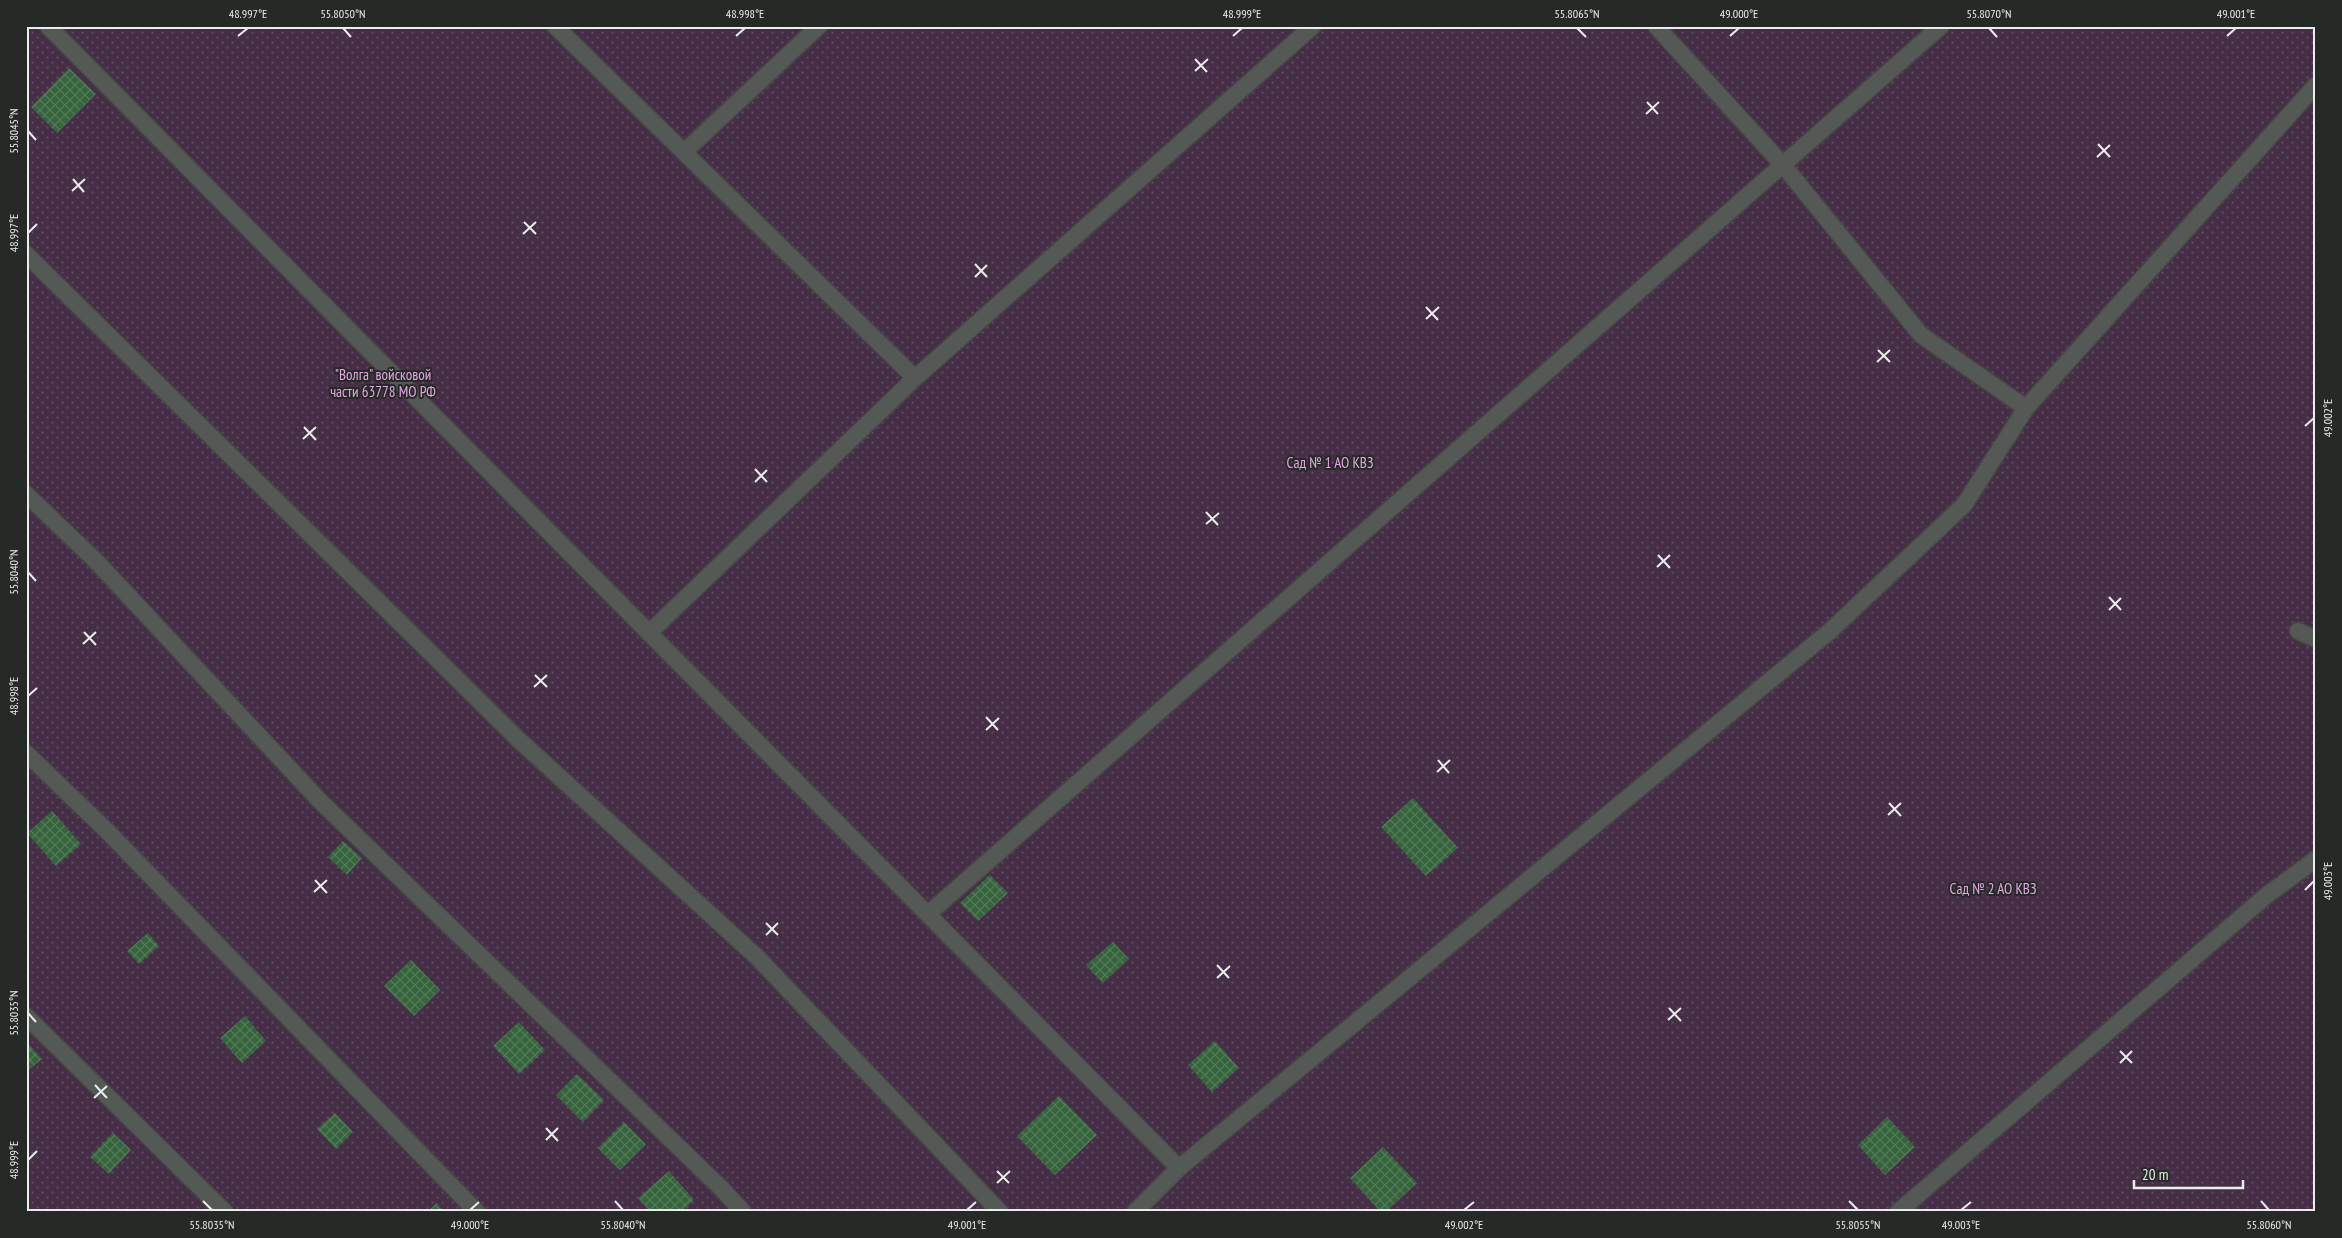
<svg xmlns="http://www.w3.org/2000/svg" width="2342" height="1238" font-family="'PT Sans Narrow',sans-serif">
<style>
.garden{fill:url(#garden-dots)}
.building{fill:url(#building-cross-hatch)}
.lines{fill:none;stroke-linecap:round;stroke-linejoin:round}
.service-casing{stroke:#444744;stroke-width:19}
.service{stroke:#555955;stroke-width:16}
.ticks{fill:none;stroke:#eaedeb;stroke-width:2}
.labels{text-anchor:middle;stroke-width:4;stroke-linejoin:round;paint-order:stroke}
.park-label{font-size:15px;fill:#e5a6e5;stroke:#262a26}
.neatline{fill:none;stroke:#eaedeb;stroke-width:2}
.ticks-label{font-size:12px;text-anchor:middle;fill:#eaedeb}
</style>
<defs>
<pattern id="garden-dots" width="8" height="8" patternUnits="userSpaceOnUse" patternTransform="scale(1.25)"><rect width="8" height="8" fill="#462f46"/><path d="M2 2h.1M6 6h.1" fill="none" stroke="#614d61" stroke-width="1.8" stroke-linecap="round"/></pattern>
<pattern id="building-cross-hatch" width="8" height="8" patternUnits="userSpaceOnUse" patternTransform="scale(1.25)"><rect width="8" height="8" fill="#35633c"/><path d="M0 0l8 8M0 8l8-8" fill="none" stroke="#527a58"/></pattern>
</defs>
<rect width="100%" height="100%" fill="#262a26"/>
<path class="garden" d="M26,26H2316V1212H26Z"/>
<path class="building" d="M69,68L96,94L57,133L31,107Z
M1413,798L1458,848L1426,876L1381,827Z
M52,811L81,844L56,866L27,833Z
M343,841L362,858L347,875L328,857Z
M990,875L1008,893L978,921L960,903Z
M148,933L159,946L139,964L127,951Z
M1113,942L1129,959L1103,983L1086,965Z
M411,960L440,990L414,1016L384,986Z
M245,1016L266,1041L242,1063L220,1038Z
M519,1022L545,1050L519,1074L493,1046Z
M26,1041L42,1059L26,1072Z
M1215,1041L1239,1068L1212,1092L1188,1065Z
M577,1074L604,1100L583,1122L556,1095Z
M1059,1096L1097,1135L1055,1175L1017,1136Z
M335,1113L353,1132L336,1149L317,1129Z
M1887,1117L1915,1147L1885,1175L1858,1145Z
M624,1122L646,1144L620,1170L598,1148Z
M113,1133L131,1150L109,1174L90,1157Z
M1383,1147L1417,1183L1386,1212H1381L1350,1178Z
M669,1171L694,1200L681,1212H651L638,1198Z
M437,1203L444,1212H427Z"/>
<g class="lines">
<g class="service-casing">
<path id="service" d="M48,26L1179,1168
M555,26L915,378
M1656,26L1783,165L1921,335L2026,408
M684,152L819,26
M26,254L519,740L757,957L1000,1212
M26,494L96,561L319,800L720,1187L743,1212
M2298,631L2316,639
M650,632L915,378L1313,26
M26,753L107,831L477,1212
M928,914L1941,26
M26,1016L225,1212
M1135,1212L1179,1168L1830,631L1964,505L2026,408L2316,85
M1898,1212L2267,895L2316,859"/>
</g>
<use href="#service" class="service"/>
</g>
<path class="ticks" d="M343,28L351,37M1577,28L1586,37M1989,28L1997,37M238,36L248,28M736,36L745,28M1233,36L1242,28M1730,36L1739,28M2227,36L2236,28M1195,59L1207,72M1195,71L1208,59M1647,102L1658,114M1646,114L1659,102M28,131L36,140M2098,144L2110,157M2097,157L2110,145M73,179L84,192M72,191L85,179M524,222L536,234M28,233L37,224M523,234L536,222M975,264L987,277M975,277L987,265M1426,307L1438,320M1426,319L1439,307M1878,350L1890,362M1877,362L1890,350M2305,426L2314,418M304,427L316,440M303,439L316,427M755,469L767,482M755,482L767,470M1206,512L1218,525M1206,524L1219,513M1658,555L1670,568M1657,567L1670,555M28,572L36,581M2109,597L2121,610M2109,610L2121,598M84,632L96,645M83,644L96,632M535,675L547,687M534,687L547,675M28,696L37,688M986,717L998,730M986,730L999,718M1438,760L1449,773M1437,772L1450,760M1889,803L1901,816M1888,815L1901,803M315,880L327,893M2305,890L2314,881M314,892L327,880M766,923L778,935M766,935L778,923M1217,965L1229,978M1217,978L1230,966M1669,1008L1681,1021M28,1013L36,1022M1668,1020L1681,1008M2120,1051L2132,1063M2120,1063L2132,1051M95,1085L107,1098M94,1098L107,1086M546,1128L558,1141M546,1140L558,1128M28,1160L37,1151M997,1171L1009,1183M997,1183L1010,1171M203,1201L212,1210M615,1201L623,1210M1849,1201L1858,1210M2261,1201L2269,1210M470,1210L479,1202M967,1210L976,1202M1464,1210L1474,1202M1961,1210L1971,1202"/>
<g class="labels">
<g class="park-label">
<text x="383" y="380">"Волга" войсковой<tspan x="383" dy="17">части 63778 МО РФ</tspan></text>
<text x="1330" y="468">Сад № 1 АО КВЗ</text>
<text x="1993" y="894">Сад № 2 АО КВЗ</text>
</g>
</g>
<rect width="2342" height="1238" fill="none" stroke="#262a26" stroke-width="55"/>
<path d="M2134 1180v8h109v-8" fill="none" stroke="#eaedeb" stroke-width="2.5"/>
<text x="2142" y="1180" font-size="15" fill="#eaedeb" stroke="#262a26" stroke-width="4" paint-order="stroke">20 m</text>
<rect x="28" y="28" width="2286" height="1182" class="neatline"/>
<g class="ticks-label">
<text x="248" y="18">48.997°E</text>
<text x="343" y="18">55.8050°N</text>
<text x="745" y="18">48.998°E</text>
<text x="1242" y="18">48.999°E</text>
<text x="1577" y="18">55.8065°N</text>
<text x="1739" y="18">49.000°E</text>
<text x="1989" y="18">55.8070°N</text>
<text x="2236" y="18">49.001°E</text>
<text transform="translate(14 131) rotate(-90)" y="4">55.8045°N</text>
<text transform="translate(14 233) rotate(-90)" y="4">48.997°E</text>
<text transform="translate(2328 418) rotate(-90)" y="4">49.002°E</text>
<text transform="translate(14 572) rotate(-90)" y="4">55.8040°N</text>
<text transform="translate(14 696) rotate(-90)" y="4">48.998°E</text>
<text transform="translate(2328 881) rotate(-90)" y="4">49.003°E</text>
<text transform="translate(14 1013) rotate(-90)" y="4">55.8035°N</text>
<text transform="translate(14 1160) rotate(-90)" y="4">48.999°E</text>
<text x="212" y="1229">55.8035°N</text>
<text x="470" y="1229">49.000°E</text>
<text x="623" y="1229">55.8040°N</text>
<text x="967" y="1229">49.001°E</text>
<text x="1464" y="1229">49.002°E</text>
<text x="1858" y="1229">55.8055°N</text>
<text x="1961" y="1229">49.003°E</text>
<text x="2269" y="1229">55.8060°N</text>
</g>
</svg>
